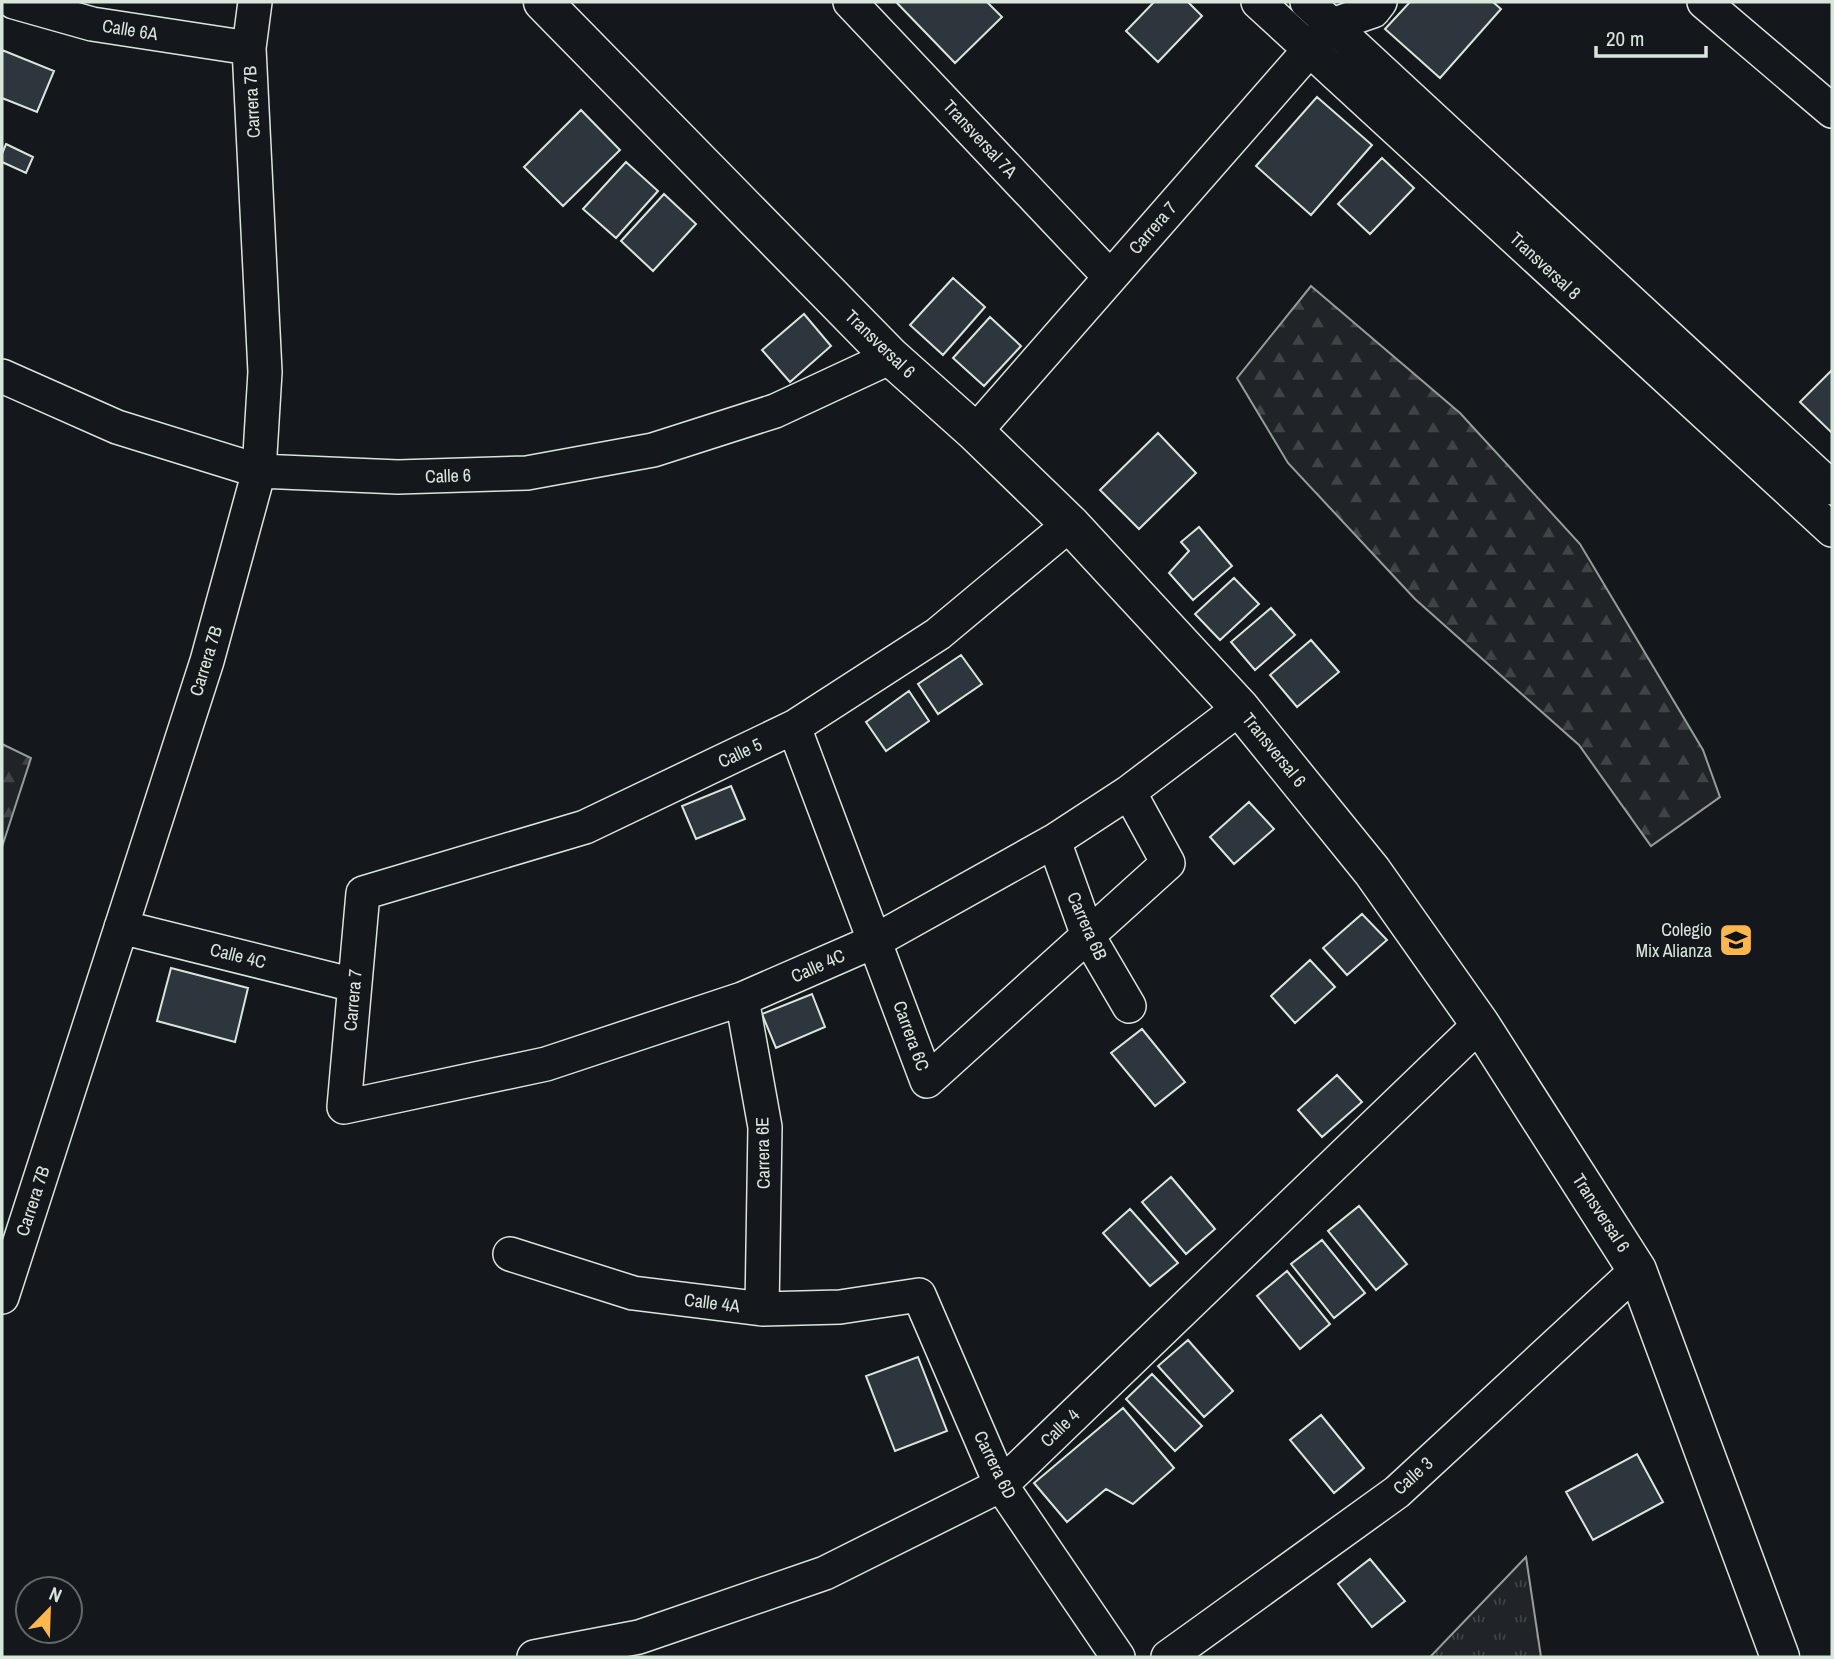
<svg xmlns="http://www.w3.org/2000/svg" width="1834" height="1659" font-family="'Archivo Narrow',sans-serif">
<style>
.grass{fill:url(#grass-tufts);stroke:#939e99;stroke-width:2}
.forest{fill:url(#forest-firs);stroke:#939e99;stroke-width:2}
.building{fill:#2c363c;stroke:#d8e6dc;stroke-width:2}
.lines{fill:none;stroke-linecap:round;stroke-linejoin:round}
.minor-casing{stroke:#d8e6dc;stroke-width:36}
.tertiary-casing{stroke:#d8e6dc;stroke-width:41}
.minor{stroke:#14181c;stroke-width:33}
.tertiary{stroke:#14181c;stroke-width:38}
.labels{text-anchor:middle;stroke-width:5;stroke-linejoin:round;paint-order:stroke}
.street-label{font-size:18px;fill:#d8e6dc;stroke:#14181c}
.poi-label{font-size:18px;fill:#d8e6dc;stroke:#14181c;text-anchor:end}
</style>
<defs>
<pattern id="grass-tufts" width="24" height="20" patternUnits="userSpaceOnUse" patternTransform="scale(1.75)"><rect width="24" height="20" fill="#202428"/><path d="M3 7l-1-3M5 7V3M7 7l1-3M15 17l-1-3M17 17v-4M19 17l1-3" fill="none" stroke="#404447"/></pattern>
<pattern id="forest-firs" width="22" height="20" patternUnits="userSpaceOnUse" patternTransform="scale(1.75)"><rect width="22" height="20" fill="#202428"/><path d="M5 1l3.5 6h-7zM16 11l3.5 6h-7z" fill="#404447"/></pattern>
</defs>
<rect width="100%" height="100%" fill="#14181c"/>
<path class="grass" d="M1526,1557L1541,1657H1430Z"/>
<path class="forest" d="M1311,286L1460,413L1580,544L1703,750L1720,797L1651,846L1579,745L1415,599L1288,463L1237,378Z
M2,744L31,758L2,847Z"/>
<path class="building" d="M896,2H987L1002,17L955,63Z
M1154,2H1188L1202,16L1158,62L1126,31Z
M1410,2H1493L1501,9L1440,78L1385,29Z
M2,50L54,71L37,112L2,98Z
M1317,97L1372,145L1311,215L1256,166Z
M581,110L620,150L563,206L524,167Z
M6,144L33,157L26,173L2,162V154Z
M1382,158L1414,188L1370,234L1338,204Z
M626,162L658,191L616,238L583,209Z
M664,194L696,224L653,271L621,241Z
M953,278L985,307L943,355L910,325Z
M804,314L831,346L790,382L762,350Z
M990,317L1021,346L984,386L953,358Z
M1832,370V433L1800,402Z
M1158,433L1196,473L1139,529L1100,490Z
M1199,527L1232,566L1193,600L1169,573L1189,551L1181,542Z
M1234,578L1259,604L1220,640L1195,614Z
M1271,608L1295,635L1255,670L1231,642Z
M1311,640L1339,672L1297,707L1270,675Z
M961,655L982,684L938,714L918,684Z
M909,691L929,721L886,751L866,722Z
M731,786L745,819L696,839L682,806Z
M1249,802L1274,829L1234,864L1210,837Z
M1362,914L1387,940L1347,975L1323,948Z
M1310,960L1335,987L1295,1023L1271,996Z
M171,968L248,988L235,1042L157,1021Z
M812,994L825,1027L776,1048L762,1014Z
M1142,1029L1185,1082L1155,1106L1111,1053Z
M1337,1075L1362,1102L1322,1137L1298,1110Z
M1171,1177L1215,1229L1186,1254L1142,1202Z
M1359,1206L1407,1264L1376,1290L1328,1231Z
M1130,1209L1178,1263L1150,1286L1103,1233Z
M1322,1240L1365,1293L1334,1318L1291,1264Z
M1287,1271L1330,1324L1300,1349L1257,1296Z
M1188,1340L1233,1391L1204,1417L1158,1366Z
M918,1357L947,1431L895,1451L866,1376Z
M1152,1374L1202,1426L1175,1451L1126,1399Z
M1123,1408L1174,1468L1133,1504L1106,1489L1067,1522L1034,1483Z
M1321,1415L1364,1468L1334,1493L1290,1440Z
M1637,1454L1663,1502L1593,1540L1566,1492Z
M1370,1559L1405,1601L1372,1627L1338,1584Z"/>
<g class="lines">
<g class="minor-casing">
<path id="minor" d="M14,2L92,24L249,48
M850,2L1110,277
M1258,2L1832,530
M1307,2L1832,488
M1704,2L1832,111
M1332,25L1373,11L1380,2
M2,376L117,427L259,471L398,477L527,473L653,450L775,411L891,357
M975,432L1325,32
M1070,524L938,634L794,727L585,827L363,893L344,1107L546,1064L742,999L875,941L1054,841L1129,792L1240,708
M794,727L927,1081L1168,863L1129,792
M1054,841L1088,936L1129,1006
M121,927L354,985
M742,999L765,1127L762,1309
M510,1254L633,1293L762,1309L840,1307L919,1295L1001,1485L1118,1657
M2,1297L207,661L259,471L265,372L249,48L255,2
M534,1657L639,1637L825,1573L1001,1485L1480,1024
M1168,1657L1397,1492L1637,1270"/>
</g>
<g class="tertiary-casing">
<path id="tertiary" d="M543,2L891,357L975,432L1070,524L1240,708L1372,871L1480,1024L1637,1270L1780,1657"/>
</g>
<use href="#minor" class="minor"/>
<use href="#tertiary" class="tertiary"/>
</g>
<defs>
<g id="school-square" transform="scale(1.75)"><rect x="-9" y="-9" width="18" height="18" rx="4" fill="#ffb74d" stroke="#14181c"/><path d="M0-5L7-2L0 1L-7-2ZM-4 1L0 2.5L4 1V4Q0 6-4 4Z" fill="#111"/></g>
</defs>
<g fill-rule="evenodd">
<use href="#school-square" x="1736" y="940"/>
</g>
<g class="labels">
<g class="street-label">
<text transform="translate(130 30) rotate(9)" y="6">Calle 6A</text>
<text transform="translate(252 102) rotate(-93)" y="6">Carrera 7B</text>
<text transform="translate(980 139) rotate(47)" y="6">Transversal 7A</text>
<text transform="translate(1153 228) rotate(-49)" y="6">Carrera 7</text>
<text transform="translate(1545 266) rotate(43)" y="6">Transversal 8</text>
<text transform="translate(880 344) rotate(44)" y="6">Transversal 6</text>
<text transform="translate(448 476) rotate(-2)" y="6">Calle 6</text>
<text transform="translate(206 661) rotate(-73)" y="6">Carrera 7B</text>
<text transform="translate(1274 750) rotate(51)" y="6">Transversal 6</text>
<text transform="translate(740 753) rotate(-25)" y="6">Calle 5</text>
<text transform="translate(1087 926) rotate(66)" y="6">Carrera 6B</text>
<text transform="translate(238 956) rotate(14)" y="6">Calle 4C</text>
<text transform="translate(818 966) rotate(-24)" y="6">Calle 4C</text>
<text transform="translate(353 1000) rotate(-85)" y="6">Carrera 7</text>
<text transform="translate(911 1036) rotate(70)" y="6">Carrera 6C</text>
<text transform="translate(763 1153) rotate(-91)" y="6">Carrera 6E</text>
<text transform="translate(33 1201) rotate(-72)" y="6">Carrera 7B</text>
<text transform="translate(1601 1213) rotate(57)" y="6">Transversal 6</text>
<text transform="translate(712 1303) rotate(7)" y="6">Calle 4A</text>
<text transform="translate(1060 1428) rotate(-44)" y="6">Calle 4</text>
<text transform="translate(995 1465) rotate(64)" y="6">Carrera 6D</text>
<text transform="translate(1413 1476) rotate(-42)" y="6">Calle 3</text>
</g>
<g class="poi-label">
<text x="1712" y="936">Colegio<tspan x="1712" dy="21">Mix Alianza</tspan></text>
</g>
</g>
<rect width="1834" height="1659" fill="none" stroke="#d8e6dc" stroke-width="7"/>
<g transform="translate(49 1610) rotate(23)"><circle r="33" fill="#14181c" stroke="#626a69" stroke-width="2"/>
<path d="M0-5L12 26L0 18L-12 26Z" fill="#ffb74d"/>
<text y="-10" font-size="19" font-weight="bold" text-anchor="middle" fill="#d8e6dc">N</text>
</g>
<path d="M1596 46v10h110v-10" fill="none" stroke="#d8e6dc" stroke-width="3.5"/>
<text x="1606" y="46" font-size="21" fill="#d8e6dc" stroke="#14181c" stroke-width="5" paint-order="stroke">20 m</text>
</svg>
